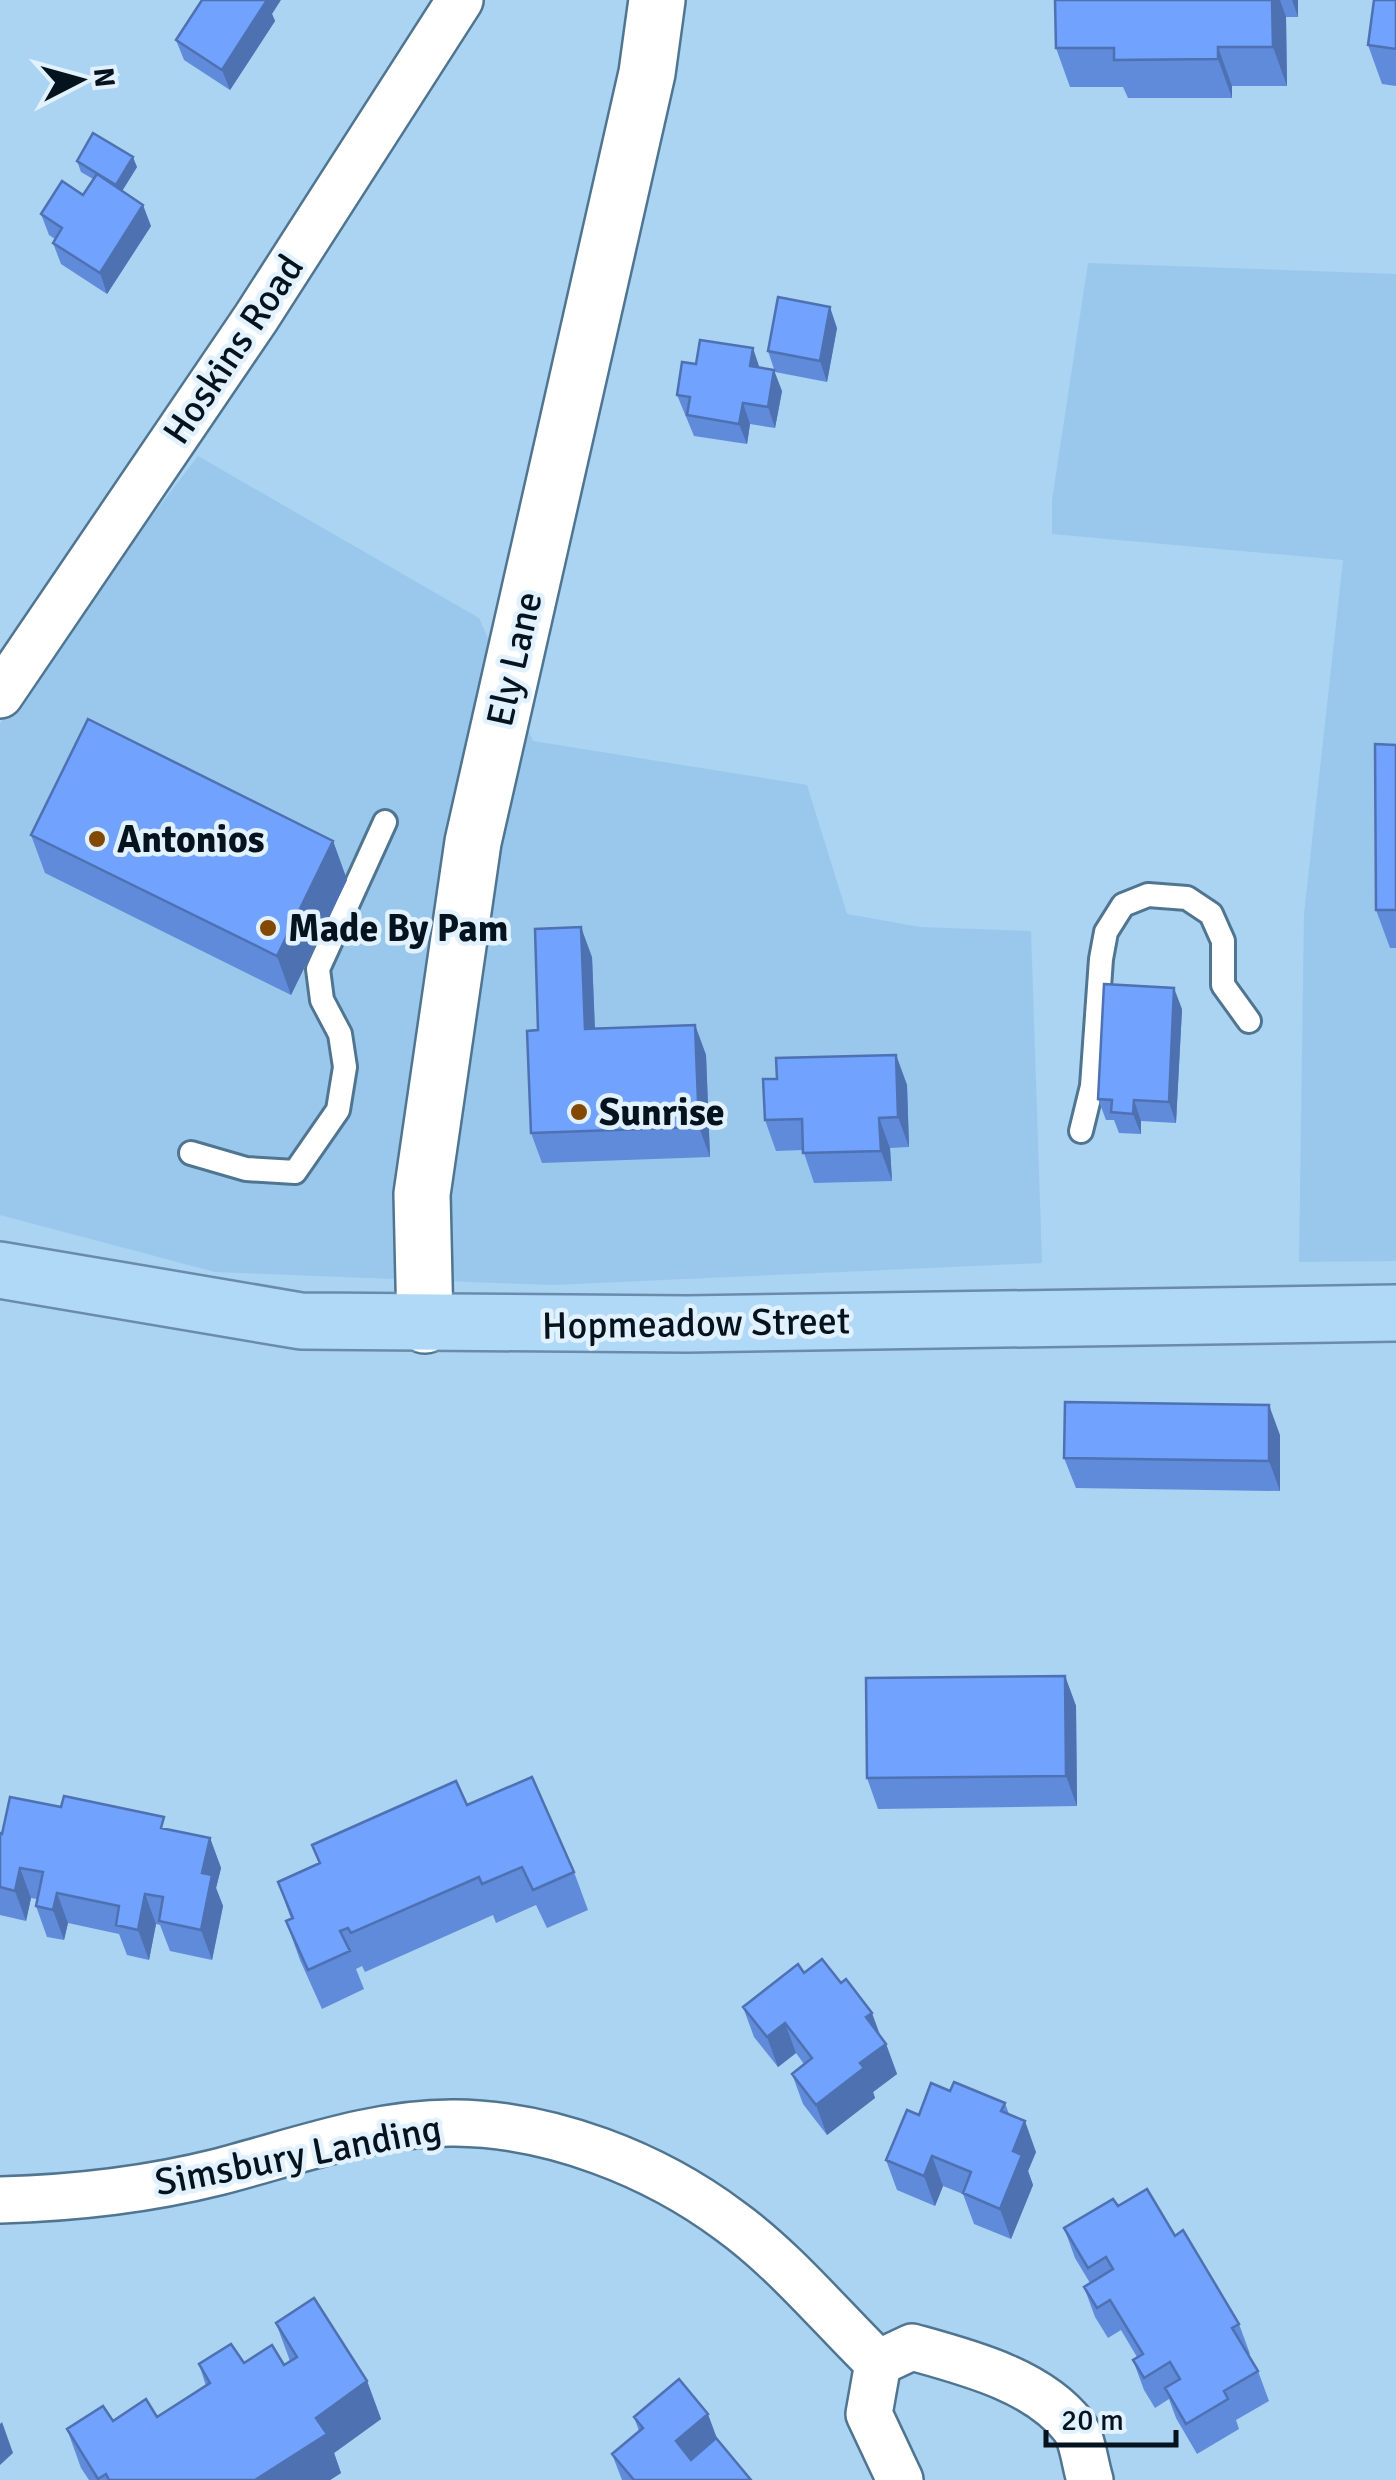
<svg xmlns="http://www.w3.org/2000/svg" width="1396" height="2480" font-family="Signika,sans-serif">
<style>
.built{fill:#99c8ec}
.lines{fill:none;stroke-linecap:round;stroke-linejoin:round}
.service-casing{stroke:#507590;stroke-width:28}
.minor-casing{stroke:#507590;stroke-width:50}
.tertiary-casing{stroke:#507590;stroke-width:60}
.trunk-casing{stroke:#688daa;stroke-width:60}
.service{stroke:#fff;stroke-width:22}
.minor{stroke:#fff;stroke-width:45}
.tertiary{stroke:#fff;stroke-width:55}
.trunk{stroke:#b0d8f7;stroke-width:55}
.wall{fill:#608bda}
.shaded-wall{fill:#4e71b2}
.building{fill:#70a2fe;stroke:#4e71b2;stroke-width:2.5}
.poi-dot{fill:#844900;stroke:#e1f1fe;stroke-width:4}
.labels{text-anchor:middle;stroke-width:9;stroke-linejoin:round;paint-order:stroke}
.street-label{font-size:38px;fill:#05131e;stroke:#e1f1fe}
.poi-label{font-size:38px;font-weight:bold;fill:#05131e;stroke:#e1f1fe;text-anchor:start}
</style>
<rect width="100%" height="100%" fill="#abd3f2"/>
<path class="built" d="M1088,263L1396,274V1261L1299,1262L1304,914L1343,560L1052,534V500Z
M198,456L479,618L533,741L807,785L847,914L920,927L1031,931L1042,1263L552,1285L215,1272L0,1215V724L10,702Z"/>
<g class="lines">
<g class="service-casing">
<path id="service" d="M1081,1131L1092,1086L1101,959L1106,932L1123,905L1148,895L1187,898L1211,914L1223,941V985L1249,1021
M191,1153L246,1169L295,1172L338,1110L345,1067L340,1034L322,1000L318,969L385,822"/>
</g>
<g class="minor-casing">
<path id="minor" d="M0,695L256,318L460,0
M0,2200C74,2198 146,2190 218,2172C295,2152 375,2122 455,2123C551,2124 654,2164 730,2221C784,2260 830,2316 878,2363
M878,2363L912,2347C966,2362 1038,2380 1074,2427C1083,2440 1085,2465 1090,2480
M878,2363L869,2414L900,2480"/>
</g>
<g class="tertiary-casing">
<path id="tertiary" d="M425,1325L422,1194L473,842L647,73L657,0"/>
</g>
<g class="trunk-casing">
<path id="trunk" d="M0,1270L301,1321L687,1324L1396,1313"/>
</g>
<use href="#service" class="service"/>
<use href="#minor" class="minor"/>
<use href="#tertiary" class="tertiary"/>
<use href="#trunk" class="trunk"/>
</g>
<path class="wall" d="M1055,0H1298V17H1286L1287,86H1232V98H1128L1123,87H1070L1056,48Z
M1396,0V86L1382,84L1368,45Z
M272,14L275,21L230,90L184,60L176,40Z
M77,161L137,167L122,191L151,226L107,294L61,264L53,243L55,239L49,235L41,214L83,195L93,179L81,172Z
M837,328L827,382L775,372L768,351Z
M696,364L760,368L782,391L775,428L750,424L747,444L694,436L677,395Z
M1396,745V948H1390L1376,910Z
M31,835L333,841L347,880L291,995L45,873Z
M592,957L595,1028L695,1025L706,1055L710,1157L542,1163L531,1133L538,1030Z
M1182,1009L1176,1123L1141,1121V1134L1119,1133L1114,1120H1106L1098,1099Z
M896,1055L907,1085L909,1147L890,1148L892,1181L814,1183L803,1150L776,1151L765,1120L777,1079Z
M1280,1435V1491L1076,1488L1064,1458Z
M1065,1676L1076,1706L1077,1806L878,1809L867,1778Z
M168,1830L210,1838L221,1868L216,1888L223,1906L212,1960L170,1951L160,1925L156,1924L149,1960L127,1955L119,1934L68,1923L64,1940L47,1937L36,1906L37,1899L31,1898L26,1921L0,1915V1833Z
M312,1845L574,1872L588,1910L547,1928L536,1905L496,1923L493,1915L365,1972L362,1966L356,1969L364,1989L322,2009L300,1960L286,1921L291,1919L278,1882L319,1864Z
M804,1973L880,2036L886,2044L897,2074L873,2092L875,2098L827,2135L803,2104L792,2074L804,2064L796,2053L778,2067L754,2037L743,2007Z
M950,2091L1005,2103L1009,2114L1036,2152L1028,2171L1033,2185L1011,2239L974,2224L963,2194L943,2186L935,2206L897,2190L886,2160L919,2115Z
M1118,2206L1175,2236L1239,2324L1250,2354L1248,2355L1258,2371L1269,2401L1236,2420L1239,2429L1197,2454L1176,2418L1169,2399L1155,2408L1144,2390L1133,2360L1137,2357L1121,2330L1108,2338L1095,2317L1084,2287L1090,2283L1075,2258L1064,2228Z
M276,2323L367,2381L381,2419L334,2453L341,2473L330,2480H89L81,2468L67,2429L113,2421L157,2417L206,2386L199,2364L244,2363L284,2365L290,2361Z
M634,2417L718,2440L751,2480H622L612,2454L639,2431Z"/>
<path class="shaded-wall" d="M264,0H281L272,14L275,21L230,90L222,70Z
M1272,0H1280L1286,17L1287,86L1273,47Z
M1292,0H1298V17Z
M1218,47L1232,86V98L1218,59Z
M133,157L137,167L119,196L116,185Z
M143,205L151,226L107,294L100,273Z
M830,307L837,328L827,382L820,361Z
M753,348L760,369L750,366Z
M774,370L782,391L775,428L768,407Z
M743,403L750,424L747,444L739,424Z
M333,841L347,880L291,995L277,956Z
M581,927L592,957L596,1059L585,1029Z
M1174,988L1182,1009L1176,1123L1169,1102Z
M695,1025L706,1055L710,1157L699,1127Z
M896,1055L907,1085L909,1147L898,1117Z
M1134,1100L1141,1121V1134L1133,1114Z
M879,1118L890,1148L892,1181L881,1151Z
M1269,1405L1280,1435V1491L1269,1461Z
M1065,1676L1076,1706L1077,1806L1066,1776Z
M210,1838L221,1868L216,1888L223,1906L212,1960L201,1930L202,1873Z
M20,1868L31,1898L26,1921L15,1891Z
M57,1893L68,1923L64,1940L53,1910Z
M145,1894L156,1924L149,1960L138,1930Z
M872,2013L883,2043L866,2017Z
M785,2023L796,2053L778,2067L767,2037Z
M886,2044L897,2074L873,2092L875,2098L827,2135L816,2105L860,2063Z
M1025,2121L1036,2152L1028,2171L1033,2185L1011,2239L1000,2209L1013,2151Z
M932,2156L943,2186L935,2206L924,2176Z
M367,2381L381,2419L334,2453L341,2473L330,2480H255L316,2418Z
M708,2414L722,2452L690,2480L676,2441Z
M2,2422L13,2453L0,2465V2424Z"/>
<path class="building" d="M202,0H267L222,70L176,40Z
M1055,0H1272L1273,47H1218V59L1114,60V48H1056Z
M1374,0H1396V49L1368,45Z
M93,133L133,157L116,185L77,161Z
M97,174L143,205L100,273L53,243L62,228L41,214L62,181L83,195Z
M778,297L830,307L820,361L768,351Z
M700,340L753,348L750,366L774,370L768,407L743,403L739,424L687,415L690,397L677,395L682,362L696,364Z
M88,719L333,841L277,956L31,835Z
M1375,744L1396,745V910H1376Z
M581,927L585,1029L695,1025L699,1127L531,1133L527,1031L538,1030L535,929Z
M1104,984L1174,988L1169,1102L1134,1100L1133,1114L1111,1112L1112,1100L1098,1099Z
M896,1055L898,1117L879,1118L881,1151L803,1153L802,1119L765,1120L763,1079H777L776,1058Z
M1065,1402L1269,1405V1461L1064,1458Z
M1065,1676L1066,1776L867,1778L866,1678Z
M532,1777L574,1872L533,1890L522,1867L482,1884L479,1877L351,1933L348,1928L340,1931L350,1951L308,1970L286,1921L293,1918L278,1882L320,1863L312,1845L456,1781L467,1805Z
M64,1796L164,1817L161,1828L210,1838L202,1873L212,1875L201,1930L159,1921L163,1897L145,1894L138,1930L116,1925L119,1906L57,1893L53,1910L36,1906L43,1872L20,1868L15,1891L0,1887V1833L2,1834L10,1797L61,1807Z
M822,1959L841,1983L846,1979L872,2013L866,2017L886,2044L860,2063L864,2068L816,2105L792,2074L812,2058L785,2023L767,2037L743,2007L798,1964L804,1973Z
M954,2082L1005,2103L1001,2111L1025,2121L1013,2151L1022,2155L1000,2209L963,2193L971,2172L932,2156L924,2176L886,2160L907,2110L919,2115L931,2083L950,2091Z
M1147,2189L1175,2236L1183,2230L1239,2324L1232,2328L1258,2371L1224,2391L1228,2399L1186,2424L1165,2388L1180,2379L1170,2362L1144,2378L1133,2360L1143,2354L1110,2300L1097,2308L1084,2287L1113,2269L1106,2257L1088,2268L1064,2228L1113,2199L1118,2206Z
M314,2298L367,2381L316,2418L327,2434L255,2480H109L106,2474L98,2479L67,2429L103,2406L113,2421L146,2399L157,2417L210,2383L199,2364L231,2344L244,2363L272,2345L284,2365L297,2357L276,2323Z
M679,2379L708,2414L676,2441L691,2460L716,2438L751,2480H634L612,2454L643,2428L634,2417Z"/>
<g class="poi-dot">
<circle cx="97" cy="839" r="10"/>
<circle cx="268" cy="928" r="10"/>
<circle cx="579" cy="1112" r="10"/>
</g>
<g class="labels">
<g class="street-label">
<text transform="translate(233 349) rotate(-56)" y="13">Hoskins Road</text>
<text transform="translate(514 659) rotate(-77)" y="13">Ely Lane</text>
<text transform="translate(696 1323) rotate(-1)" y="13">Hopmeadow Street</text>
<text transform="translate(298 2155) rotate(-11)" y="13">Simsbury Landing</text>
</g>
<g class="poi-label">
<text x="117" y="852">Antonios</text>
<text x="288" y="941">Made By Pam</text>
<text x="599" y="1125">Sunrise</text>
</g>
</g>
<g transform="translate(80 80) rotate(84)" stroke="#e1f1fe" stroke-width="8" paint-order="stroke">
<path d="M0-8L18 38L0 25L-18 38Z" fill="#05131e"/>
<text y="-15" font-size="28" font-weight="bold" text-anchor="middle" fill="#05131e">N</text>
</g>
<path d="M1046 2430v15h130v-15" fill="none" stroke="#05131e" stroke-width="5"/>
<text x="1061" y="2430" font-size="30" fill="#05131e" stroke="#e1f1fe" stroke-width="8" paint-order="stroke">20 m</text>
</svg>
